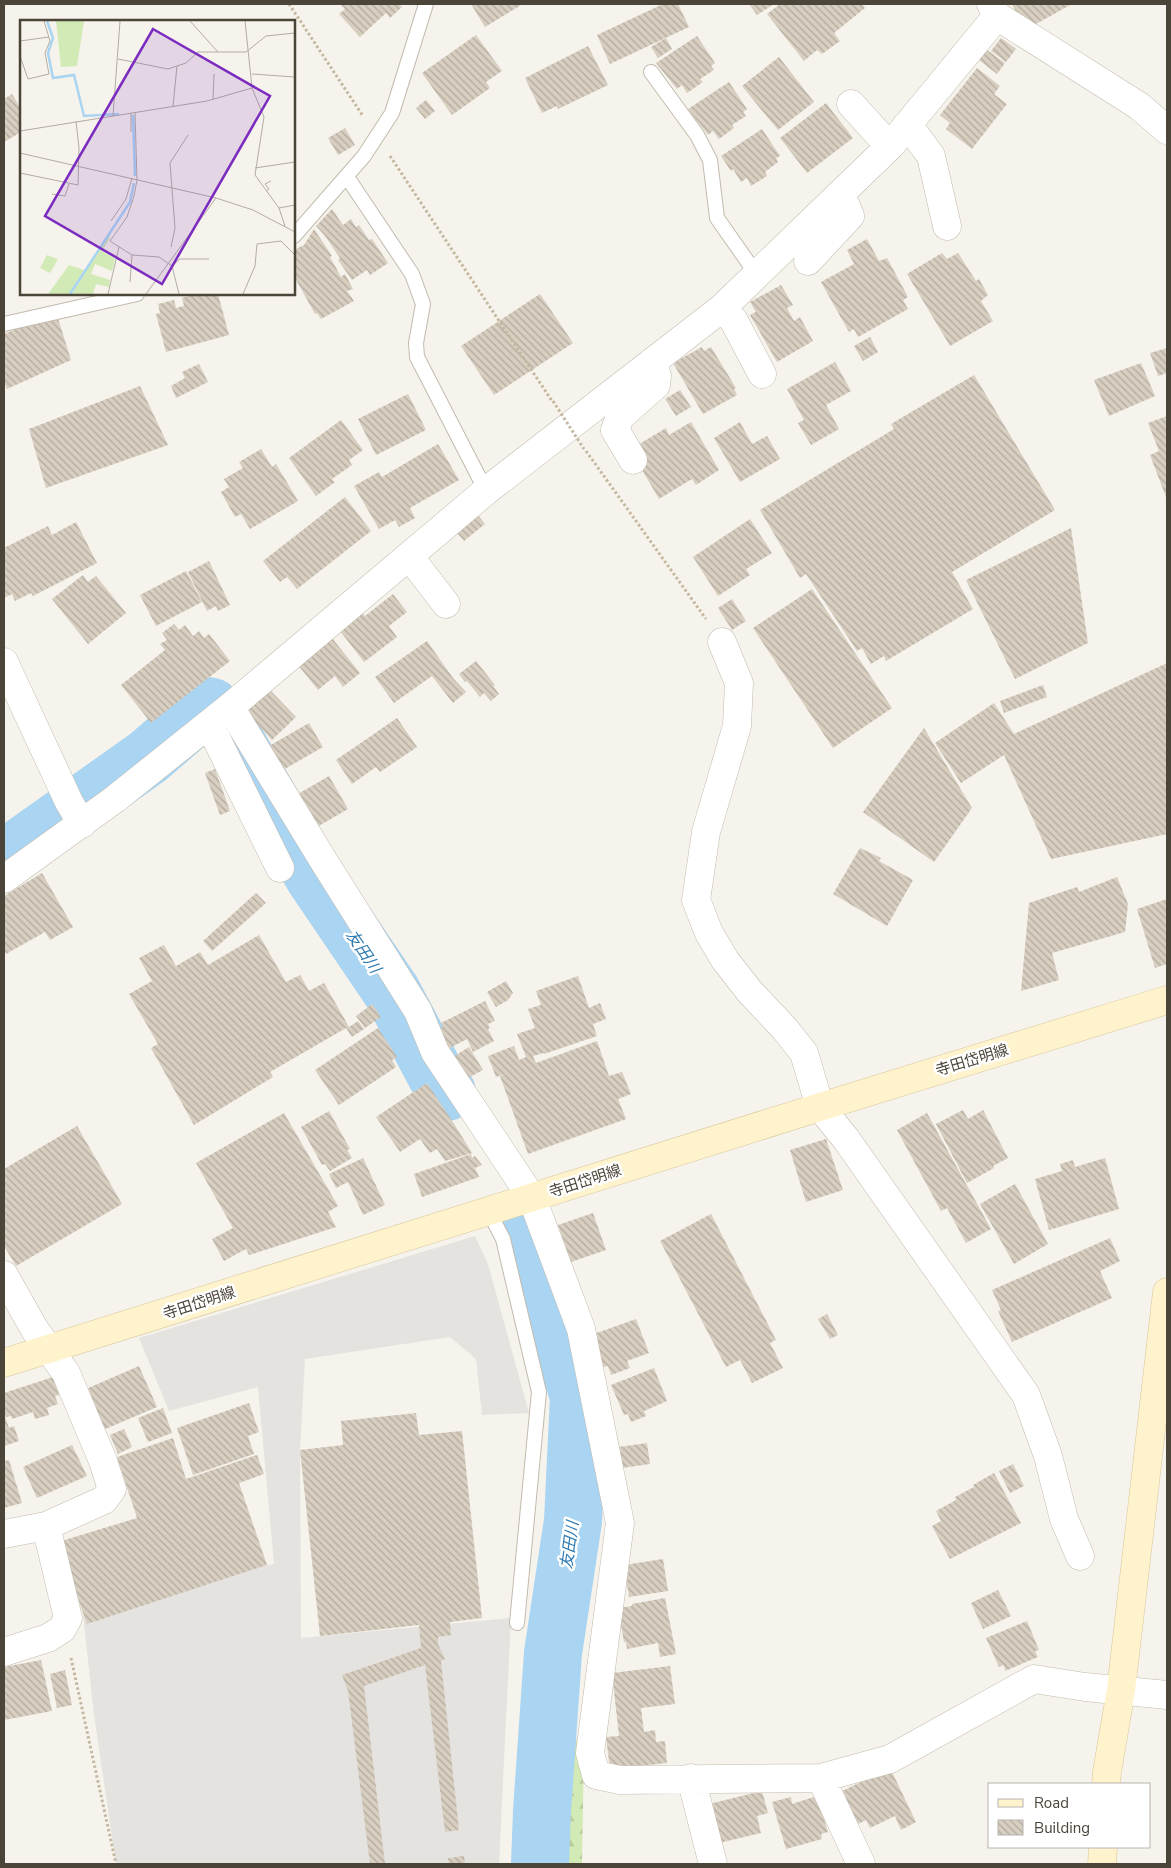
<svg xmlns="http://www.w3.org/2000/svg" width="1171" height="1868" font-family="'Nunito Sans','Noto Sans JP',sans-serif">
<style>
.forest{fill:url(#forest-firs)}
.parking{fill:#e5e3e0}
.lines{fill:none;stroke-linecap:round;stroke-linejoin:round}
.river{stroke:#a9d4f2;stroke-width:58}
.building{fill:url(#building-back-hatch)}
.lane-casing{stroke:#c2bbae;stroke-width:16}
.street-casing{stroke:#c2bbae;stroke-width:29}
.secondary-casing{stroke:#d6c79b;stroke-width:29}
.path{stroke:#c4b79f;stroke-width:3;stroke-dasharray:2.5 2.5;stroke-linecap:butt}
.lane{stroke:#fff;stroke-width:14}
.street{stroke:#fff;stroke-width:28}
.secondary{stroke:#fff3cd;stroke-width:28}
.path-bridge{stroke:#c4b79f;stroke-width:3;stroke-dasharray:2.5 2.5;stroke-linecap:butt}
.labels{text-anchor:middle;stroke-width:5;stroke-linejoin:round;paint-order:stroke}
.street-label{font-size:15px;fill:#4b4439;stroke:#fff}
.water-label{font-size:16px;font-style:italic;fill:#2e7ab2;stroke:#fff}
.inset-river{fill:none;stroke:#a9d4f2;stroke-width:2.5}
.inset-road{fill:none;stroke:#b2ada4;stroke-width:1}
.view{fill:#7b2cbf;fill-opacity:0.15;stroke:#7b2cbf;stroke-width:2.5}
.inset-edge{fill:none;stroke:#4b4439;stroke-width:2.5}
</style>
<defs>
<pattern id="forest-firs" width="22" height="20" patternUnits="userSpaceOnUse" patternTransform="scale(1.25)"><rect width="22" height="20" fill="#d2eab5"/><path d="M5 1l3.5 6h-7zM16 11l3.5 6h-7z" fill="#b6ca9c"/></pattern>
<pattern id="building-back-hatch" width="6" height="6" patternUnits="userSpaceOnUse" patternTransform="scale(1.25)"><rect width="6" height="6" fill="#d8cfc1"/><path d="M-1 5l2 2M0 0l6 6M5-1l2 2" fill="none" stroke="#b1aa9e"/></pattern>
</defs>
<rect width="100%" height="100%" fill="#f6f3ec"/>
<path class="forest" d="M554,1723L584,1745L582,1864H549Z"/>
<path class="parking" d="M475,1236L488,1264L529,1413L482,1415L476,1359L450,1337L305,1359L300,1450L301,1638L511,1618L499,1864H116L94,1715L83,1615L121,1595L274,1564L258,1387L169,1411L139,1338Z"/>
<g class="lines">
<path class="river" d="M226,724L314,877L392,992L436,1075L447,1092
M4,859L148,757L207,706L212,707
M529,1231L579,1397L573,1521L553,1653L542,1811L540,1864"/>
</g>
<path class="building" d="M340,4H399L402,7L390,18L386,13L360,37L339,14L345,9Z
M471,4H523L485,27Z
M663,4H678L689,27L610,64L597,35Z
M749,4H774L757,15Z
M780,4H862L865,8L834,33L840,41L822,54L817,50L804,61L767,14Z
M1012,4H1072L1036,24L1019,18Z
M476,35L502,71L486,82L490,88L452,115L422,73Z
M697,36L715,63L711,66L714,70L700,79L703,82L687,93L682,85L677,89L656,63Z
M666,38L672,49L658,58L651,47Z
M1001,38L1016,49L1006,62L991,51Z
M588,46L608,85L558,109L557,106L542,113L525,78Z
M987,50L1005,63L997,74L979,60Z
M779,57L814,102L778,130L742,86Z
M977,68L1000,86L994,94L1007,104L972,149L946,129L950,123L940,115Z
M729,82L747,109L743,112L746,116L732,125L734,128L719,139L713,131L708,135L688,109Z
M12,94L21,109V132L4,142V99Z
M426,100L435,111L425,119L416,108Z
M826,103L853,138L807,173L780,138Z
M345,128L355,145L338,155L328,138Z
M762,129L780,156L776,158L778,162L765,172L767,176L751,186L747,178L741,182L733,169L731,171L721,156Z
M332,209L343,225L351,219L356,227L359,225L369,240L372,239L388,263L370,275L367,270L352,280L338,260L340,258L325,236L316,226Z
M314,229L332,256L330,257L341,277L345,274L353,289L347,291L354,301L321,319L317,313L315,314L294,276V250L304,245Z
M867,239L879,261L887,258L908,297L903,300L908,309L858,337L854,329L849,332L821,282L854,264L847,250Z
M942,253L947,259L958,253L976,281L979,279L988,295L981,301L993,321L950,346L907,274Z
M781,285L793,305L787,308L794,321L800,317L813,341L777,362L750,315L756,312L750,302Z
M195,294H218L229,335L166,352L156,314L160,313L158,304L174,300L176,308L184,306L182,298Z
M540,294L573,343L494,395L461,346Z
M56,312L71,360L7,389L4,382V334Z
M870,337L878,352L863,361L854,346Z
M702,347L704,351L711,347L736,388L734,389L737,395L703,414L673,363Z
M1167,348V373L1158,376L1150,353Z
M835,362L851,391L826,405L839,429L811,445L798,423L804,420L787,389Z
M1141,363L1155,396L1109,416L1094,380Z
M199,364L208,382L176,398L171,386L185,378L182,372Z
M974,375L1055,510L952,572L973,609L886,661L884,656L871,664L862,648L857,651L806,574L800,578L760,510L894,429L891,424Z
M140,386L168,445L46,488L29,429Z
M680,390L691,407L676,416L665,399Z
M408,394L426,430L376,455L358,419Z
M1167,416V500L1150,455L1159,451L1148,423Z
M341,420L363,450L349,460L352,465L332,479L335,482L316,496L289,458Z
M691,422L719,470L696,485L692,479L659,499L638,463L636,446L666,428L669,435Z
M740,422L752,444L767,436L780,459L740,482L714,438Z
M438,444L459,480L410,508L415,518L399,527L395,520L379,529L354,486L379,472L382,477Z
M261,449L272,467L276,464L298,501L250,529L241,514L235,517L221,492L229,487L224,479L243,468L239,462Z
M345,497L371,531L297,589L287,577L280,582L263,561Z
M477,514L485,524L464,541L456,532Z
M750,519L772,553L746,569L750,575L718,596L693,557Z
M76,522L97,563L33,596L31,593L15,601L12,594L4,598V548L48,526L52,535Z
M1071,528L1088,643L1015,679L966,580Z
M209,561L230,605L218,611L216,606L207,611L188,572Z
M186,571L202,602L156,626L140,595Z
M83,575L88,582L96,576L126,613L88,644L52,599Z
M812,589L892,708L833,748L753,628Z
M393,594L407,612L389,626L397,637L364,662L340,631L363,613L365,616Z
M732,599L746,621L732,630L718,608Z
M174,624L179,630L185,625L193,636L199,631L204,638L209,634L230,661L151,723L121,685L165,650L160,644L167,640L162,633Z
M332,638L360,673L343,687L335,676L318,690L298,665Z
M427,641L453,678L466,692L453,703L432,676L394,703L375,677Z
M476,661L495,685L493,686L499,694L491,701L484,693L480,697L467,681L465,682L459,674Z
M1167,663V834L1051,859L1004,755L961,783L935,743L994,703L1014,734Z
M1043,685L1047,697L1004,713L1000,701Z
M270,690L296,717L272,740L246,712Z
M397,718L417,747L380,772L376,767L352,784L336,760Z
M309,723L323,747L283,770L269,746Z
M924,728L972,808L934,862L863,812Z
M215,769L230,811L220,815L205,773Z
M329,776L348,809L317,827L298,794Z
M860,848L881,858L879,861L913,880L887,926L833,894Z
M42,873L73,927L50,940L45,932L6,954L4,950V896Z
M1117,877L1128,904L1125,932L1052,953L1059,980L1021,991L1029,903L1077,887L1079,892Z
M256,893L266,903L212,951L203,941Z
M1167,899V964L1155,968L1137,909Z
M259,935L286,982L300,975L309,991L324,983L349,1027L358,1021L364,1029L352,1037L346,1028L270,1072L273,1077L194,1125L151,1048L158,1044L129,994L152,981L139,958L164,945L176,966L200,952L208,965Z
M578,976L589,1008L600,1003L606,1019L593,1024L597,1036L544,1054V1053L533,1056L536,1063L597,1041L609,1076L622,1072L631,1094L618,1099L626,1119L528,1154L500,1076L510,1072L496,1077L488,1056L514,1046L519,1060L526,1057L517,1034L535,1028L528,1009L541,1005L536,991Z
M506,981L513,993L508,1000L496,1007L487,992Z
M485,1001L495,1021L488,1024L490,1028L488,1029L494,1041L473,1052L467,1039L448,1049L438,1029L443,1027L441,1023Z
M372,1004L381,1017L365,1028L356,1016Z
M378,1028L397,1057L392,1060L396,1067L339,1105L315,1070Z
M469,1047L483,1070L466,1079L453,1057Z
M427,1083L451,1119L472,1153L445,1161L437,1149L430,1153L420,1139L400,1152L376,1117Z
M963,1110L968,1119L983,1110L1008,1158L993,1166L994,1168L967,1183L936,1124Z
M329,1111L350,1149L347,1150L352,1158L330,1171L325,1164L322,1165L301,1127Z
M284,1113L338,1206L328,1212L336,1227L249,1255L246,1249L224,1261L212,1239L233,1228L196,1163Z
M927,1113L991,1229L966,1243L947,1208L941,1211L897,1130Z
M77,1126L122,1204L16,1266L4,1246V1169Z
M826,1139L843,1190L806,1202L790,1150Z
M471,1154L472,1158L475,1156L482,1165L475,1168L479,1177L422,1197L414,1174Z
M363,1158L385,1205L363,1215L348,1182L336,1188L329,1174Z
M1105,1158L1119,1209L1049,1230L1035,1179L1062,1171L1060,1164L1073,1160L1075,1167Z
M1015,1184L1048,1244L1014,1264L980,1204Z
M593,1213L606,1250L571,1262L558,1225Z
M711,1214L776,1340L770,1343L783,1368L752,1383L740,1360L726,1367L660,1241Z
M1110,1238L1120,1261L1100,1271L1112,1298L1012,1342L998,1311L1001,1310L992,1290Z
M827,1314L838,1335L830,1339L818,1319Z
M636,1319L649,1353L627,1361L630,1368L611,1375L608,1366L603,1367L591,1335Z
M139,1366L157,1407L103,1430L86,1389Z
M654,1368L667,1401L644,1411L646,1416L631,1422L628,1414L624,1415L611,1385Z
M53,1377L59,1395L55,1396L58,1404L47,1408L49,1415L35,1419L33,1412L12,1419L11,1416L6,1417L4,1410V1393Z
M249,1403L259,1432L248,1436L254,1454L193,1475L177,1428Z
M163,1408L172,1433L148,1442L138,1418Z
M416,1413L419,1435L462,1431L482,1618L450,1622L451,1635L438,1637V1644L445,1659L441,1661L459,1830L445,1832L425,1665L364,1686L385,1864H370L348,1691L342,1675L421,1648L419,1625L320,1636L300,1450L343,1445L341,1421Z
M4,1414L9,1428L14,1426L19,1441L4,1446Z
M124,1429L132,1447L118,1454L110,1435Z
M173,1438L186,1479L257,1455L264,1474L239,1483L267,1565L87,1624L58,1542L137,1518L117,1457Z
M647,1443L650,1464L622,1468L619,1447Z
M72,1445L87,1476L37,1498L23,1467Z
M9,1460L22,1503L4,1508V1461Z
M1013,1464L1024,1486L1010,1493L999,1471Z
M994,1473L1021,1523L950,1559L932,1526L941,1521L936,1511L956,1500L955,1497L974,1487L973,1485Z
M663,1559L668,1591L629,1597L624,1565Z
M998,1590L1011,1616L983,1629L971,1603Z
M665,1598L676,1654L660,1657L658,1643L627,1649L626,1642H624L618,1608L632,1606V1604Z
M1027,1621L1039,1650L1035,1651L1038,1657L1005,1671L1004,1665L999,1667L986,1638Z
M41,1660L52,1711L4,1720V1667Z
M670,1666L675,1704L641,1708L644,1732L655,1730L656,1742L665,1741L667,1763L610,1769L606,1737L619,1736L612,1673Z
M65,1670L72,1705L57,1708L50,1674Z
M890,1768L916,1822L901,1830L895,1816L870,1828L866,1820L856,1825L840,1792Z
M762,1791L768,1813L757,1816L761,1833L719,1843L709,1804Z
M817,1796L828,1832L821,1834L822,1839L786,1849L772,1802L791,1797L792,1804Z
M464,1856L465,1864H449L448,1858Z"/>
<g class="lines">
<g class="lane-casing">
<path id="lane" d="M651,72L697,135L710,160L717,218L757,275
M347,177L412,274L423,304L416,343L417,357L486,491
M294,236L364,156L392,113L426,4
M4,324L137,294
M489,1212L503,1239L539,1392L517,1623"/>
</g>
<g class="street-casing">
<path id="street" d="M991,4L997,16L1139,106L1167,130
M851,104L880,136L891,145
M906,126L917,137L931,156L947,226
M808,261L850,216L846,206L838,196
M722,308L734,321L762,374
M633,460L615,430L620,417L656,385L657,375L650,364
M409,556L446,604
M722,642L739,683L737,726L706,832L696,900L709,933L725,960L750,992L784,1028L804,1053L820,1107L846,1139L1026,1395L1048,1456L1064,1519L1080,1556
M4,662L69,802L82,824
M230,707L323,860L418,1011L435,1052L532,1198L581,1329L620,1523L590,1753L596,1775L620,1780L821,1778L890,1759L1034,1679L1085,1687L1167,1695
M206,727L216,738L280,868
M4,879L115,799L230,707L486,491L722,308L891,145L997,16
M4,1275L35,1330L66,1373L103,1461L112,1489L104,1500L46,1526L4,1534
M4,1652L48,1638L62,1629L68,1618L46,1526
M691,1778L713,1864
M821,1778L861,1864"/>
</g>
<g class="secondary-casing">
<path id="secondary" d="M4,1363L820,1107L1167,1000
M1106,1784L1107,1772L1121,1690L1167,1292
M1102,1864L1103,1847"/>
</g>
<path class="path" d="M289,4L363,116
M390,156L552,401
M586,451L706,619
M71,1658L116,1864"/>
<use href="#lane" class="lane"/>
<use href="#street" class="street"/>
<use href="#secondary" class="secondary"/>
<path class="path-bridge" d="M553,401L584,449"/>
</g>
<g class="labels">
<g class="street-label">
<text transform="translate(972 1060) rotate(-17)" y="5">寺田岱明線</text>
<text transform="translate(585 1181) rotate(-18)" y="5">寺田岱明線</text>
<text transform="translate(199 1303) rotate(-18)" y="5">寺田岱明線</text>
</g>
<g class="water-label">
<text transform="translate(364 951) rotate(56)" y="6">友田川</text>
<text transform="translate(569 1545) rotate(-82)" y="6">友田川</text>
</g>
</g>
<g transform="translate(20 20)">
<rect width="275" height="275" fill="#f6f3ec"/>
<path d="M36,1H64L57,46L41,47ZM27,235L38,239L30,253L20,248ZM49,245L64,250L49,274H28Z" fill="#d2eab5"/>
<path d="M88,214L90,218L82,231L95,239L92,251L75,244L71,254L90,260L89,267L76,264L73,274H52Z" fill="#d2eab5"/>
<path class="inset-river" d="M27,1L33,18L28,33L33,58L54,55L64,96L99,94M113,95L115,156M50,274L110,182L114,163"/>
<path class="inset-road" d="M170,1L198,32M225,1L232,68L244,97L235,155L259,188L265,206M0,21L29,17M0,36L8,59L29,54L25,33L30,21L24,1M98,39L148,49L166,43L178,32H226L246,16L275,13M232,54L275,57M193,80L194,54M153,86L157,46M115,93L117,160L114,176L107,197L90,221L112,235L139,237L152,246L159,274M93,96L100,1M0,111L187,81L232,68M111,112V93M0,133L196,178L233,190L275,212M235,148L275,142M0,153L58,165L59,128L56,101M246,171L249,169L245,164L251,161M32,174L45,176L49,164M259,188L275,185M91,201L106,179L112,158M151,227L155,208L150,143L168,115M152,246L160,239H189M110,262L112,235M88,274L99,227M126,274L196,178M223,274L235,246L237,224L261,221L275,235"/>
<path class="view" d="M133,9L250,76L142,264L25,196Z"/>
<rect width="275" height="275" class="inset-edge"/>
</g>
<rect width="1171" height="1868" fill="none" stroke="#4b4439" stroke-width="10"/>
<rect x="988" y="1783" width="162" height="65" fill="#ffffff" stroke="#b7b4b0"/>
<rect x="998" y="1799" width="25" height="8" fill="#fff3cd" stroke="#b7b4b0"/>
<text x="1034" y="1808" font-size="15" fill="#4b4439">Road</text>
<rect x="998" y="1820" width="25" height="15" fill="url(#building-back-hatch)" stroke="#b7b4b0"/>
<text x="1034" y="1833" font-size="15" fill="#4b4439">Building</text>
</svg>
